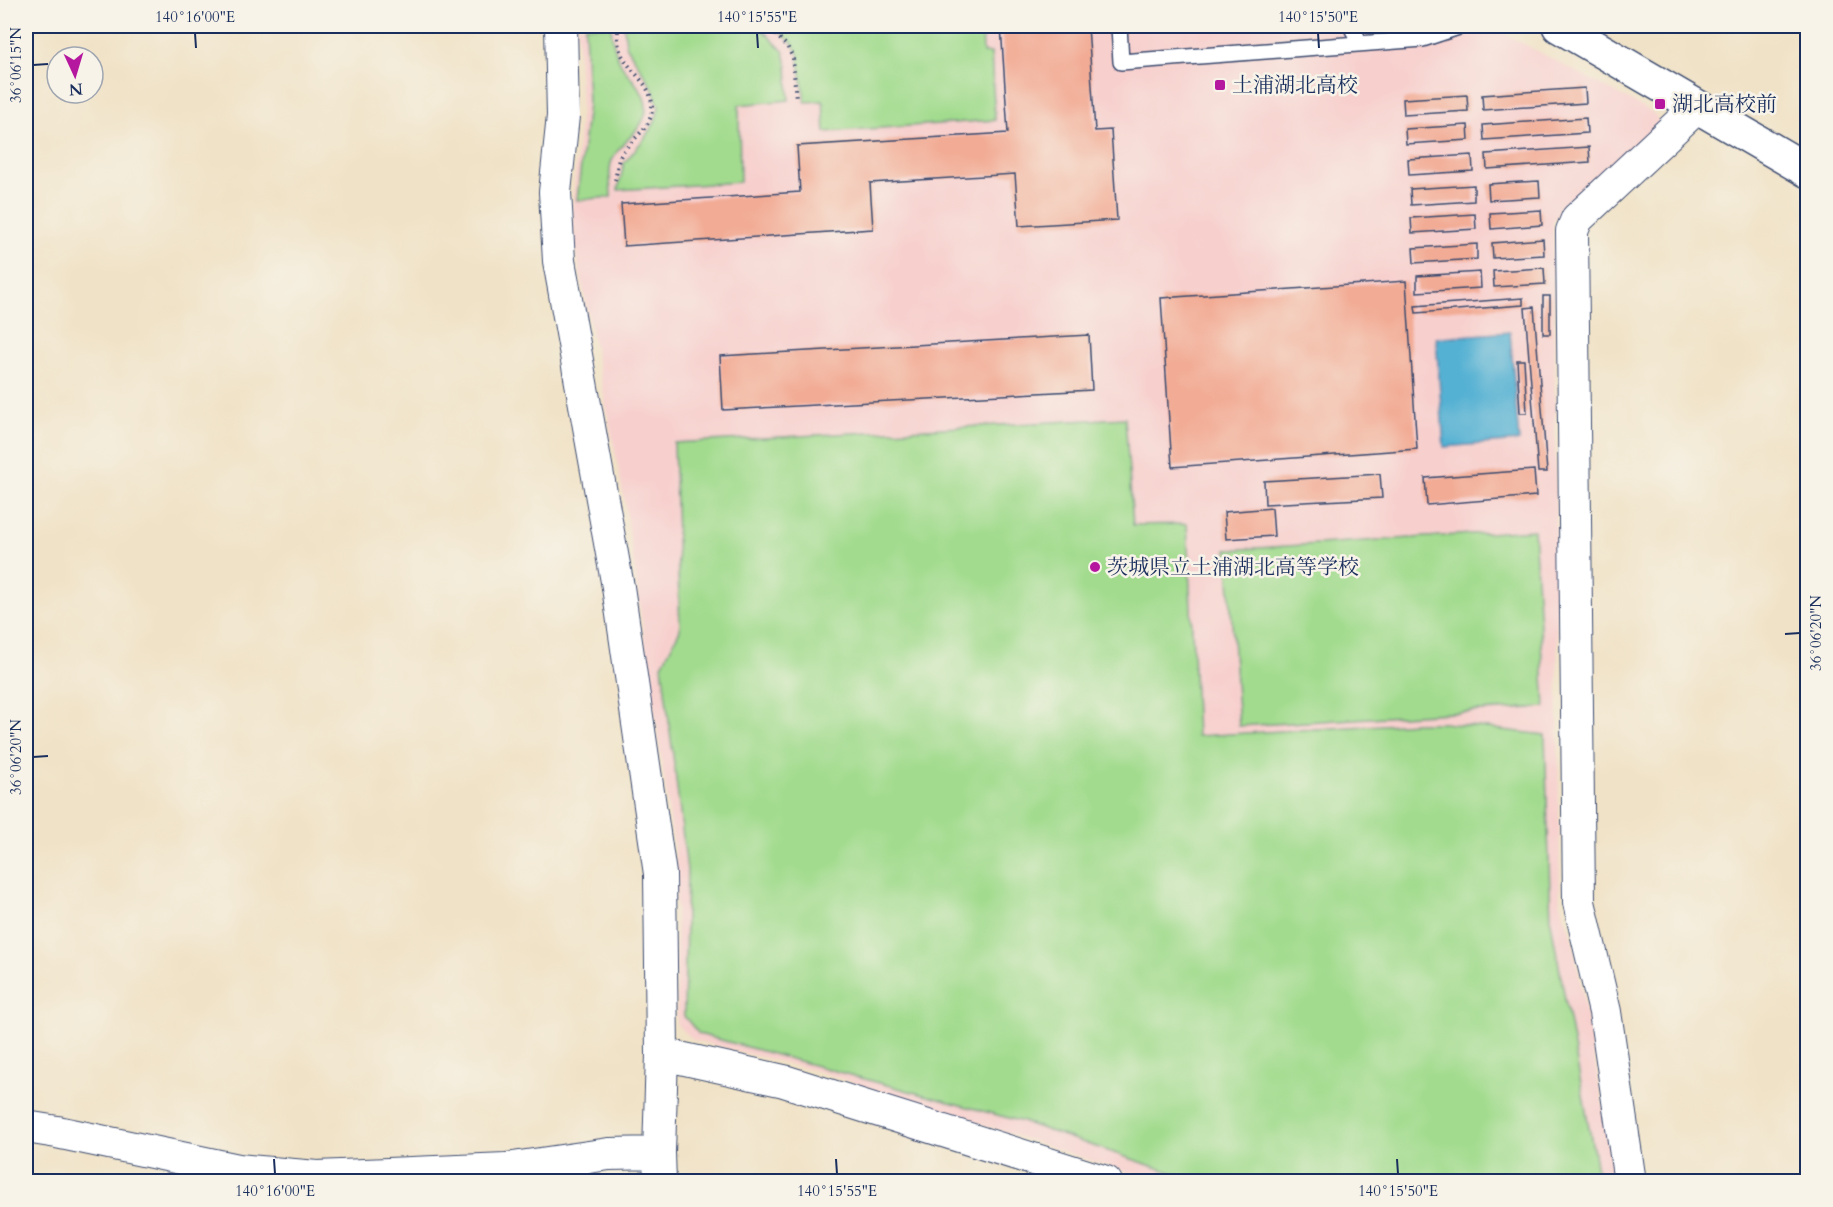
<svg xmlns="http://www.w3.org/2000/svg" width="1833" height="1207" font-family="Cardo,'Noto Serif JP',serif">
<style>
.built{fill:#f7d0ce}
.green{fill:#a2db8e;stroke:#5e8576;stroke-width:1.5}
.water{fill:#55b1d3;stroke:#387098;stroke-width:1.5}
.building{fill:#f2ab94}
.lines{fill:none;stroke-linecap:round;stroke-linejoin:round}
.lane-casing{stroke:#3b4a6e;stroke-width:18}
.street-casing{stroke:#3b4a6e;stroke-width:34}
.secondary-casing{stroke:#3b4a6e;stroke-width:36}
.path{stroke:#3b4a6e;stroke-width:4;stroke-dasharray:1.5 4.5;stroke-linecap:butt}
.lane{stroke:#fff;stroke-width:15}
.street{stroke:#fff;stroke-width:32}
.secondary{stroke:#fff;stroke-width:33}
.ticks{fill:none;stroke:#1b2f5e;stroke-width:2}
.poi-dot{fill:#b5179e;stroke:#f7f3e8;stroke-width:2}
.labels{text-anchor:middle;stroke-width:5;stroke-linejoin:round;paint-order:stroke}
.poi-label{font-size:21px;fill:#1b2f5e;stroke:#f7f3e8;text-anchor:start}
.neatline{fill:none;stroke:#1b2f5e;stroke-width:2}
.ticks-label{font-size:15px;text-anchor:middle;fill:#1b2f5e}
</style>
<rect width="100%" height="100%" fill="#f7f3e8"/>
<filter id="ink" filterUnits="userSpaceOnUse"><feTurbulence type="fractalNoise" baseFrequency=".0167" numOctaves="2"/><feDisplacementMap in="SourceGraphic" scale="12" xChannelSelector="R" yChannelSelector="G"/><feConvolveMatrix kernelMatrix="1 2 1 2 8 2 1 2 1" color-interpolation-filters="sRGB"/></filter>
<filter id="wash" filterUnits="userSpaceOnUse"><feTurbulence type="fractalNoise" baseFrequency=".008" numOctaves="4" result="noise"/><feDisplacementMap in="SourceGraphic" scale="24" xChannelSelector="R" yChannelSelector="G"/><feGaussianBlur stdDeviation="1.35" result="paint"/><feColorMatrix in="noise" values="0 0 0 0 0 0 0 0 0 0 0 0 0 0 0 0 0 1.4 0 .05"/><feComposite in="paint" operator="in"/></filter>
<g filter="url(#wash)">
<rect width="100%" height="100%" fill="#f0e2c6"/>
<path class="built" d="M577,26H1490L1652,112L1661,123L1553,220L1560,903L1572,937L1617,1181H1154L821,1072L694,1040L677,1025L676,862L625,503L575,247L572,209L581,109Z"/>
<path class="green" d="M585,26H611C612,38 614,51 620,62C628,78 647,90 646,110C644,129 623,141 614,156C607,167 611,185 611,197L577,200L588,104Z
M624,26H759L784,52L787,66L789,100L739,105L740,182L618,190L624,163L644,139L655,122L659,107L653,89L626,45Z
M773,26H982L983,53H991L995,120L825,132L823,101L805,102L798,54L792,43Z
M1125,418L1133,525L1187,524L1197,736L1417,723H1444L1545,735L1551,923L1599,1181H1196L1023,1122L699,1034L684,1016L687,870L662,665L680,630L674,443Z
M1534,530L1545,707L1239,726L1227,550Z"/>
<path class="water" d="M1510,332L1519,441L1444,447L1436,338Z"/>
<g id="blocks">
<path class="building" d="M1001,26H1088L1095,131L1111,130L1117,220L1019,226L1015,174L870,183L873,229L624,246L621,204L800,192L797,146L1008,133Z
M1585,88L1586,103L1483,110L1482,95Z
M1467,95L1468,111L1404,115L1403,99Z
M1586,118L1587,133L1484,140L1483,125Z
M1468,125L1469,140L1406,144L1405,129Z
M1589,147L1590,162L1487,169L1486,154Z
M1472,155L1473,171L1409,175L1408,159Z
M1539,181L1540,197L1489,200L1488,184Z
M1474,185V201L1411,205L1410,189Z
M1541,210L1542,225L1491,229L1490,213Z
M1475,214L1476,229L1412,233L1411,218Z
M1543,239L1544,255L1493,258L1492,243Z
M1477,244V259L1414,263L1413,248Z
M1544,268L1545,284L1494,287L1493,271Z
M1480,272L1481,288L1417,292V276Z
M1406,281L1417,449L1172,467L1161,298Z
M1543,296H1550V334H1543Z
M1523,298V305L1416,313L1415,306Z
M1534,307L1547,472H1538L1525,308Z
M1089,335L1092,390L723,410L720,356Z
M1517,360H1524L1527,413H1520Z
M1534,470L1536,496L1427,505L1425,478Z
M1380,474L1382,498L1265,504L1264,481Z
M1272,508L1274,536L1226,539L1224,512Z"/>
</g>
</g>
<g filter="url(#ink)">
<use href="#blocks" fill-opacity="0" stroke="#3b4a6e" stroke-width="1.5"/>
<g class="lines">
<g class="lane-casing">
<path id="lane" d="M1119,26L1121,62L1423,39L1462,26
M1351,26L1360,43"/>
</g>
<g class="street-casing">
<path id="street" d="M561,26L563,116L555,192L559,261L618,587L660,874L662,1054L659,1153L660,1182
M662,1054L784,1081L1106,1182
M26,1127L57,1132L238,1170L317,1177L506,1169L609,1154L659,1153
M1630,1182L1605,1012L1579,902L1572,231L1577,219L1697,107"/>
</g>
<g class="secondary-casing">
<path id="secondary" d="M1559,26L1808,171"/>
</g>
<path class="path" d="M767,26L787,46L793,58L796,100
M615,180C617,173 617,163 620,157C629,139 652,130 652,108C653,84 630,73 621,53C617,45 618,34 618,26"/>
<use href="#lane" class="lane"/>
<use href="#street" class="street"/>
<use href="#secondary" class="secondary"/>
</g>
</g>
<path class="ticks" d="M195,33L196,48M757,33L758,48M1318,33L1319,48M33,65L48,64M1785,634L1800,633M33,757L48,756M274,1159L275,1174M836,1159L837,1174M1397,1159L1398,1174"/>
<g class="poi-dot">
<rect x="1214" y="79" width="12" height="12" rx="3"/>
<rect x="1654" y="98" width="12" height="12" rx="3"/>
<circle cx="1095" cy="567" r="6"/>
</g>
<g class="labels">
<g class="poi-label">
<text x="1232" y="92">土浦湖北高校</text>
<text x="1672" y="111">湖北高校前</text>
<text x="1107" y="574">茨城県立土浦湖北高等学校</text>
</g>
</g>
<rect width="1833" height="1207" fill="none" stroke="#f7f3e8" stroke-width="66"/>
<g transform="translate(75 75) rotate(176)"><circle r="28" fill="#f7f3e8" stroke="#9fa5b1" stroke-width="1.5"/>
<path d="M0-4.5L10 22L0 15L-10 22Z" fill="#b5179e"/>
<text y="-9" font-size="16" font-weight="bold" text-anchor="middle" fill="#1b2f5e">N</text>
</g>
<rect x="33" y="33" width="1767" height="1141" class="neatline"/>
<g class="ticks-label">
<text x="195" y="22">140°16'00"E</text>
<text x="757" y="22">140°15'55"E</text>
<text x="1318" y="22">140°15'50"E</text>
<text transform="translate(16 65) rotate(-90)" y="5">36°06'15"N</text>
<text transform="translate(1816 633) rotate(-90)" y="5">36°06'20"N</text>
<text transform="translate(16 757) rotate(-90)" y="5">36°06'20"N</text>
<text x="275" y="1196">140°16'00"E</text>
<text x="837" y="1196">140°15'55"E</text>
<text x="1398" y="1196">140°15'50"E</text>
</g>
</svg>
